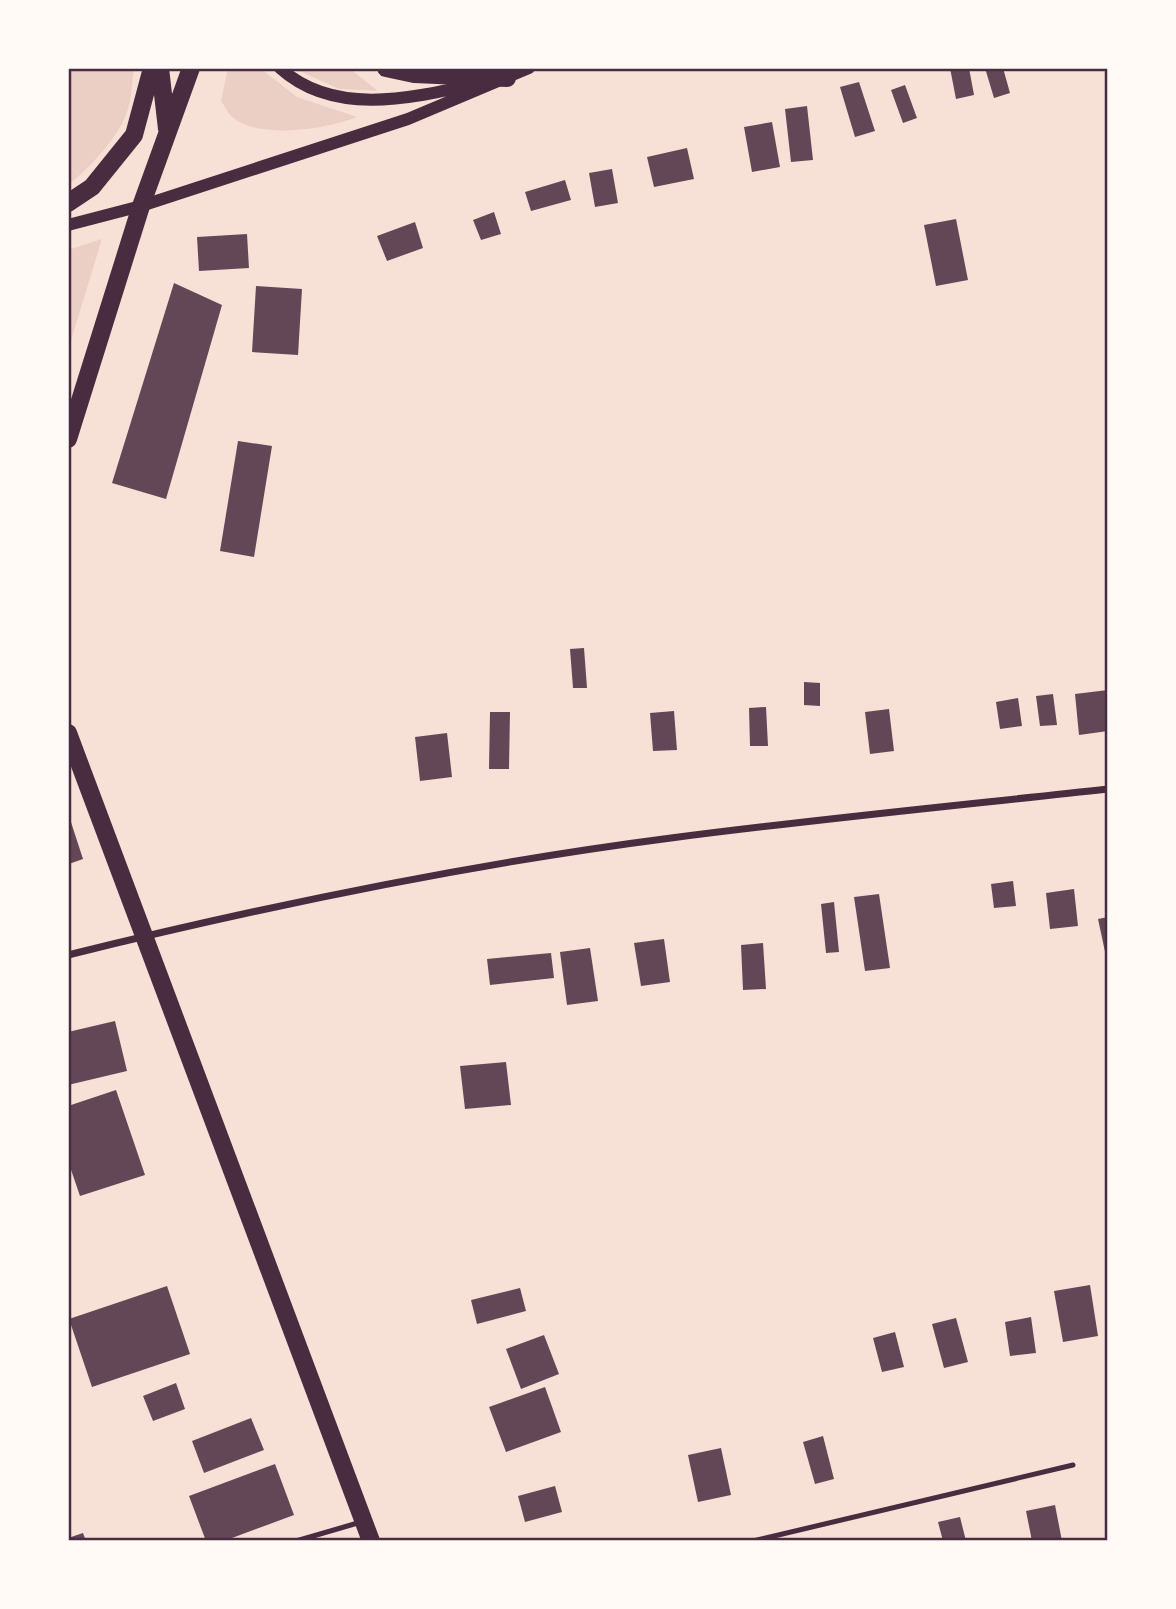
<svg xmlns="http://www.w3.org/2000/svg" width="1176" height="1609" font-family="'Crimson Pro',serif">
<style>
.green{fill:#ebcfc5}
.building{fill:#644757}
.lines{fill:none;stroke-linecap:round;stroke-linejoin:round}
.service{stroke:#4a2c40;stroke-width:5}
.minor{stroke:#4a2c40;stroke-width:7}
.tertiary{stroke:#4a2c40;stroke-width:12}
.primary{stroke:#4a2c40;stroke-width:18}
.neatline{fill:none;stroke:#4a2c40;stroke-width:2.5}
</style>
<rect width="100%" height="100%" fill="#f7e1d7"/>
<path class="green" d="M68,68H134C132,82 132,99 127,112C118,138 89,169 68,185Z
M228,68H260L297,97L357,117C327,129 255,141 230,115C227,111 224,105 221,101Z
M293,68H349L378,91L339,89Z
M102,239L68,350V250Z"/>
<path class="building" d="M950,68H969L974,95L956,99Z
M985,68H1003L1010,93L994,98Z
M859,82L875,131L855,137L840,87Z
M905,85L917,118L903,123L891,90Z
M807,106L813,160L791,162L785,109Z
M772,122L780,167L752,172L744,127Z
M687,148L694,179L654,187L647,157Z
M612,169L618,203L595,207L589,173Z
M565,180L571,200L531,211L525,192Z
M494,212L501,234L481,240L473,220Z
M956,219L968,280L936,286L924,225Z
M415,222L423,248L387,261L377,236Z
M247,234L249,268L199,271L197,237Z
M174,283L222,305L166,499L112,483Z
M256,286L302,289L298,355L252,352Z
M238,441L272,446L254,557L220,551Z
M584,648L587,688H573L570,649Z
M804,682L820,683V706L804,705Z
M1108,690V731L1079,735L1075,694Z
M1053,694L1057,725L1040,726L1036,696Z
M1018,698L1022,726L1000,729L996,702Z
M766,707L768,746H750L749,708Z
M889,709L894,751L870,754L865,712Z
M674,711L677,750L653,751L650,713Z
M490,712H510L509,769H489Z
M447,733L452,777L420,781L415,737Z
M69,816L83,859L69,864L68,861Z
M1013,881L1016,906L994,908L991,884Z
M1074,889L1078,926L1050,929L1046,893Z
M879,894L890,968L865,971L854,897Z
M834,902L839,952L826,953L821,904Z
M1108,917V961H1107L1098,919Z
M664,939L670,982L641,986L634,943Z
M763,943L766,989L743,990L741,945Z
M590,948L598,1001L567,1005L560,952Z
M551,953L554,978L490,985L487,959Z
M115,1021L127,1071L68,1085V1032Z
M506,1062L511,1105L465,1109L460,1066Z
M116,1090L145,1175L80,1196L68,1161V1106Z
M1090,1285L1098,1336L1063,1342L1054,1291Z
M167,1286L190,1354L92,1387L69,1319Z
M520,1288L526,1311L477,1324L471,1300Z
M1031,1317L1036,1353L1010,1356L1005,1322Z
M956,1318L968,1362L944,1368L932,1324Z
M895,1332L904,1367L882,1372L873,1338Z
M544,1335L559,1374L521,1389L506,1349Z
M176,1383L185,1409L153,1421L143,1396Z
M545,1387L561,1432L506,1452L489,1407Z
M251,1418L264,1450L204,1473L192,1441Z
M823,1436L834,1479L815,1484L803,1442Z
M721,1448L731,1495L698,1502L688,1455Z
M275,1464L294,1515L224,1541H206L189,1496Z
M555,1486L562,1512L525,1522L518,1496Z
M1055,1505L1062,1541H1032L1026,1511Z
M960,1517L966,1541H943L938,1522Z
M83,1533L86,1541H68V1538Z"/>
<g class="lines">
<path class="service" d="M296,1541L361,1522
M753,1541L1073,1465"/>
<path class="minor" d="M68,955C266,906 469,864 671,838C816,819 962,805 1108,789"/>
<path class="tertiary" d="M280,68C334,117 412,98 475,84
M68,225L141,206L408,119L529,68"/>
<path class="primary" d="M160,68L167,129
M386,68L414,74L507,78
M68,203L92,187L134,135L152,68
M68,439L141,206L191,68
M68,733L371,1541"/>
</g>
<rect width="1176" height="1609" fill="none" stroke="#fffaf5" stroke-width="140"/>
<rect x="70" y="70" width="1036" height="1469" class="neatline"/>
</svg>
